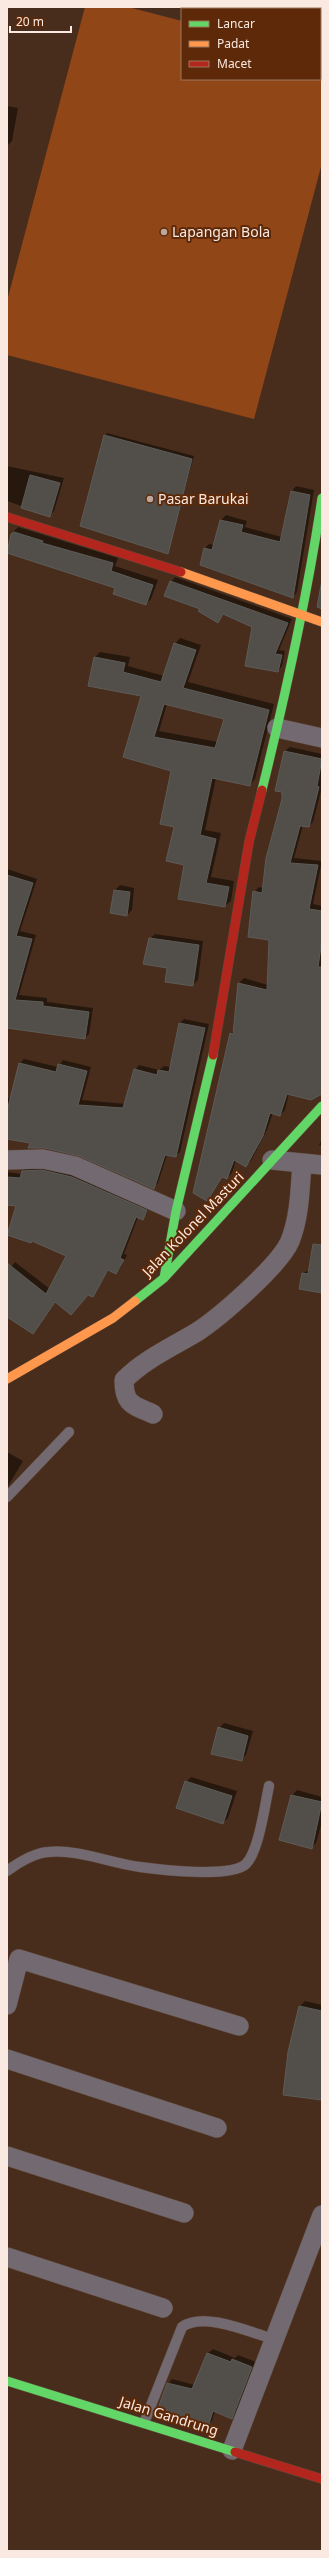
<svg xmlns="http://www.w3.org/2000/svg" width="329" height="2558" font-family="'Noto Sans',sans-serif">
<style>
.green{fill:#914618}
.shadow{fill:#0007;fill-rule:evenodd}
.building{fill:#524e4a;stroke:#5c5c59;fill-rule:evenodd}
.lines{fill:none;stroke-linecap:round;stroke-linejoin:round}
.lane-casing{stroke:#5e483b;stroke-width:11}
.street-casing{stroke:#5e483b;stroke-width:20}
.fast-casing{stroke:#5e483b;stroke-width:10}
.slow-casing{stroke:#5e483b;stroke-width:10}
.jam-casing{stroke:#5e483b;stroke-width:10}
.lane{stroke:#736a71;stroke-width:10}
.street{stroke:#736a71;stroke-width:19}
.fast{stroke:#63d668;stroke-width:9}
.slow{stroke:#ff974d;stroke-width:9}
.jam{stroke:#b3261e;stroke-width:9}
.poi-dot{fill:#bca79c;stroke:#5d2908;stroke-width:1.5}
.labels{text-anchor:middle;stroke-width:4;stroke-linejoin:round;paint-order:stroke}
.poi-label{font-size:14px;fill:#fae9e1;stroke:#5d2908;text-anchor:start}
.street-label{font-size:14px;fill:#fae9e1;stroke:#5d2908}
</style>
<rect width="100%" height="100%" fill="#492d1c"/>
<path class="green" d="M85,7H128L182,21V79H320V57L322,58V163L254,419L7,355V301Z"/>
<path class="shadow" d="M7,106L18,108L12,141L7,146Z
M107,433L194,456L167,553L104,436Z
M7,466L64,478L54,511L50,516L7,501Z
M296,486L314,490L297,592L293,597L205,548L209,544L214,545L221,520L226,515L247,521L245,527L282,537L292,491Z
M18,527L118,558L115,566L158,580L151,599L146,604L116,587L7,552L13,532Z
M175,577L292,619L279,650L285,651L282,666L278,671L253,627L224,614L218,621L171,582Z
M180,638L201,645L188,682L274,704L255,779L250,785L216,778L205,830L221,833L211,877L234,881L231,901L225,906L185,864L175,826L173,770L124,756L142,695L95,657L100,652L130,657L128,666L164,676L175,644ZM167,704L225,719L218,742L159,731Z
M290,747L322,754V787L313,822L309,826L303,825L294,858L322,861L313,904L322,906V1067L289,1093L285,1110L280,1115L273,1113L267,1130L251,1161L246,1165L236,1160L232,1173L227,1178L223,1176L207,1200L230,1034L235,1029L239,983L244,978L268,985L270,940L254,892L259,887L263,888L283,799V791L276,790L285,751Z
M7,869L37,879L20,931L36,935L19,995L47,998V1002L93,1008L89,1034L85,1038L7,1027Z
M120,885L134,888L132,910L127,915L111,912L115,890Z
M155,934L203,941L198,980L193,985L150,939Z
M184,1019L209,1024L180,1152L175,1156L167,1155L158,1183L153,1188L78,1154L7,1138V1098L11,1099L20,1063L24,1059L58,1067L63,1060L91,1067L82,1100L126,1104L135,1070L139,1065L159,1070L164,1066L171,1067L180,1023Z
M322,1138V1146L319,1145Z
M27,1167L76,1173L150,1206L143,1219L138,1217L124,1254L127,1255L120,1269L116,1273L109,1270L93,1296L89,1294L56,1301L33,1333L7,1316V1272L15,1262L50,1289L68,1256L17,1205L7,1204V1172L22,1174Z
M318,1244L322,1245V1292L303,1273L310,1270L313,1249Z
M7,1452L23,1461L7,1488Z
M224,1723L253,1731L246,1755L241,1760L219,1728Z
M191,1777L237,1791L228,1818L223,1823L186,1782Z
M297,1790L322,1797V1822L316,1843L311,1848L280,1840L292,1795Z
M305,2001L322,2005V2099L289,2052L300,2006Z
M213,2349L235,2358L238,2355L256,2362L236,2413L232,2418L215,2411L212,2421L208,2425L192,2418L168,2384L172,2379L195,2385L208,2353Z"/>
<path class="building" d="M104,435L192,459L168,554L80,526Z
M30,475L60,483L50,517L21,508Z
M291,491L310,495L293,598L200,565L204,548L212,550L220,520L243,525L241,532L280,542Z
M14,532L43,541L42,543L113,563L111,571L153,585L146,605L113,594L115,588L7,553L11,534Z
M322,580V609L317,607Z
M170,581L288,623L275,654L282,655L278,672L245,666L252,627L223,614L218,623L198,611L200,609L164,596Z
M174,643L196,650L183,688L269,710L250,786L212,778L200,835L216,839L206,883L229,887L225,907L178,899L184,865L166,861L174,827L160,824L171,771L123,757L141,696L88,686L94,657L125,663L123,672L161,682ZM164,704L224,719L215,748L154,737Z
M284,751L322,759L317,786L319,787L309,827L300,826L290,863L318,865L309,909L322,911V940L318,967H322V1094L311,1100L287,1094L280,1116L270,1113L263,1136L246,1167L234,1160L227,1179L222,1177L207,1201L193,1193L230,1033L233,1034L238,983L267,990L269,940L248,937L253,891L262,893L266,858L282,799V792L275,791Z
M7,875L33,883L16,936L32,939L15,1000L43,1002V1006L89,1012L85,1039L7,1028Z
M114,890L130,892L127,916L110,913Z
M149,938L199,945L193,986L165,982L167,968L143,964Z
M179,1023L205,1028L176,1157L165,1155L154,1189L79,1156L45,1148H28L30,1143L7,1139V1111L19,1063L56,1072L58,1064L87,1071L78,1105L123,1108L134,1069L157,1075L158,1070L169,1072Z
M42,1170L72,1177L147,1210L143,1220L136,1217L120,1258L124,1260L116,1274L108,1270L93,1297L88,1295L71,1315L55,1302L33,1334L7,1317V1263L46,1294L66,1256L32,1241L31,1243L7,1235L16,1206L7,1205V1177L20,1178L22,1171Z
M313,1244L322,1245V1293L299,1289L302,1273L308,1274Z
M218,1727L248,1736L242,1761L211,1754Z
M185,1781L232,1796L223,1824L176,1808Z
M291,1795L322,1802L312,1849L279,1840Z
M299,2006L322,2011V2100L283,2095L288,2052Z
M207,2353L231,2362L232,2359L252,2367L232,2419L213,2411L208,2427L190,2421V2419L157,2411L167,2383L192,2389Z"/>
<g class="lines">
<g class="lane-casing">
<path id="lane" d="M7,1497L69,1432
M7,1871C18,1863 34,1853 48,1852C79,1849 109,1863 140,1867C161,1870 231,1878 246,1864C259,1851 265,1804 269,1786
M144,2423L182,2327C204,2311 252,2333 276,2340"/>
</g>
<g class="street-casing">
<path id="street" d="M277,728L322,738
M7,1160L43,1159L75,1166L176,1211
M272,1160L322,1165
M153,1414C133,1405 124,1405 124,1380C145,1359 172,1347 197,1332C220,1317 280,1265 290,1241C300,1216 300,1188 302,1163
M7,2005L19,1959L239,2026
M7,2059L217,2128
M7,2156L184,2213
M7,2257L163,2308
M232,2450L322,2215"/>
</g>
<g class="fast-casing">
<path id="fast" d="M262,790C286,693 307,597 322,498
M164,1278L176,1211L213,1055
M135,1301L164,1278L322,1106
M7,2381L235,2452"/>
</g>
<g class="slow-casing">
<path id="slow" d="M181,572L322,622
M7,1379L113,1318L135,1301"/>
</g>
<g class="jam-casing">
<path id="jam" d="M7,517L181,572
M213,1055L249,842L262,790
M235,2452L322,2479"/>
</g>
<use href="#lane" class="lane"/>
<use href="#street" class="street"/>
<use href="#fast" class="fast"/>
<use href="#slow" class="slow"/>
<use href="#jam" class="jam"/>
</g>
<g class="poi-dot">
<circle cx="164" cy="232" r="4"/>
<circle cx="150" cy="499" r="4"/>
</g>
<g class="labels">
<g class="poi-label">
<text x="172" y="237">Lapangan Bola</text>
<text x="158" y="504">Pasar Barukai</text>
</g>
<g class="street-label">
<text transform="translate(193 1224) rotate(-46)" y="5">Jalan Kolonel Masturi</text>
<text transform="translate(169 2416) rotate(17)" y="5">Jalan Gandrung</text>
</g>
</g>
<rect width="329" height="2558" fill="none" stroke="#fae9e1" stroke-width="16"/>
<rect x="181" y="8" width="140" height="72" fill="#5d2908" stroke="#9c765f"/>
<rect x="189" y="21" width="20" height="6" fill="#63d668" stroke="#9c765f"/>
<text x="217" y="28" font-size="12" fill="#fae9e1">Lancar</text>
<rect x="189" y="41" width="20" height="6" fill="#ff974d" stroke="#9c765f"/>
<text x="217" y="48" font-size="12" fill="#fae9e1">Padat</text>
<rect x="189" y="61" width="20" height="6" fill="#b3261e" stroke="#9c765f"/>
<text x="217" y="68" font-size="12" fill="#fae9e1">Macet</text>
<path d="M10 26v6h61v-6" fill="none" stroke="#fae9e1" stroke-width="2"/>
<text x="16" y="26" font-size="12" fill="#fae9e1" stroke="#5d2908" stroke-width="3" paint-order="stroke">20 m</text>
</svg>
